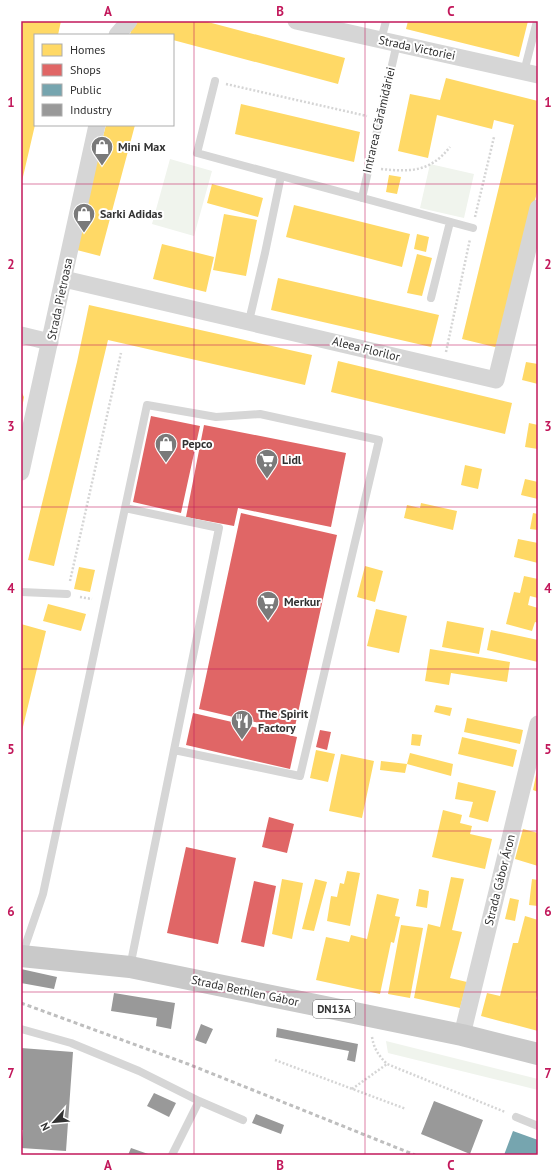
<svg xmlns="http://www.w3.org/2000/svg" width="559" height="1176" font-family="'PT Sans',sans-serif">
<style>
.green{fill:#f0f4ed}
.homes{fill:#ffd966}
.shops{fill:#e06666}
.public{fill:#76a5af}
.industry{fill:#999}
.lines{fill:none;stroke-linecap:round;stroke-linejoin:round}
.path{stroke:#d5d5d5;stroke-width:2.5;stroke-dasharray:2 2;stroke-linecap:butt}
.lane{stroke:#d6d6d6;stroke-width:8}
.street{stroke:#d6d6d6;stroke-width:17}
.primary{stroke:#c9c9c9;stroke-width:22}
.rail{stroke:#bebebe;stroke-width:3;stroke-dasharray:4 3;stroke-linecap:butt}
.grid{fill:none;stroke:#c2185b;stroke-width:1;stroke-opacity:0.55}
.labels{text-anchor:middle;stroke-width:4;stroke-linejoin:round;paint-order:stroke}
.shield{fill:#fff;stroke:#707070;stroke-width:1}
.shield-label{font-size:11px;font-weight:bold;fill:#323232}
.street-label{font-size:12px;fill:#323232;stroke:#fff}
.poi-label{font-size:12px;font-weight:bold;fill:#323232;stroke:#fff;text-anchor:start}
.neatline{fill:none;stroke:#c2185b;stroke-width:1.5}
.grid-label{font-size:13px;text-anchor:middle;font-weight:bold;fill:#c2185b}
</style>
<rect width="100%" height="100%" fill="#fff"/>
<path class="green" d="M170,159L212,171L194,236L152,224Z
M430,164L474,174L464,218L420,208Z
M386,1041L538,1079V1090L388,1053Z"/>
<path class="homes" d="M21,21H61L58,35H35V125L22,181Z
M133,21H204L345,58L338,84L173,40V35H130Z
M408,21H528L519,57L406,29Z
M446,78L538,101V188L499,348L462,339L514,125L494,120L492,129L437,115L428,158L398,151L410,94L440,100Z
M241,104L360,132L354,162L235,134Z
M106,125H135L100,256L73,249Z
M389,175L401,177L397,194L386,192Z
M212,184L263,198L258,217L207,203Z
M294,205L410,234L402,267L286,237Z
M224,214L257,220L246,276L213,270Z
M417,234L429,237L426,252L414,249Z
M162,244L214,257L206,292L153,279Z
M417,254L432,258L422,296L407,293Z
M278,278L439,315L431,347L271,310Z
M89,305L312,355L305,385L108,340L54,566L28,560L77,362Z
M338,361L512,403L505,434L331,392Z
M526,362L538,364V384L522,380Z
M21,391L24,397L22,408H21Z
M529,423L538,425V449L525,447Z
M465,465L482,469L478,489L461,485Z
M525,479L538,482V499L521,495Z
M421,503L457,511L453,530L404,518L407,505L420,508Z
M533,513L538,514V530L530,529Z
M518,539L538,543V563L514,557Z
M365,566L383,571L375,602L357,597Z
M79,567L95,570L90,592L74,589Z
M524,576L538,579V598L530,596L528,605L538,608V623L535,622L532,631L506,624L514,592L520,593Z
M48,604L86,614L81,631L43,621Z
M376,609L407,616L399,653L367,646Z
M447,621L484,628L479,654L442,647Z
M21,624L46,631L22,731H21Z
M491,630L538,640V662L487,650Z
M430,649L510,662L507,682L451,673L449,685L425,681Z
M436,705L452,708L450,716L434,712Z
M467,718L523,730L520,744L464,732Z
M412,734L422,735L420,746L411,745Z
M462,737L517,750L513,767L458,754Z
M316,750L335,754L328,782L310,778Z
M410,753L453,764L451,776L407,764Z
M341,754L374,761L362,818L329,811Z
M381,761L407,764L405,773L380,770Z
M537,770H538V792L533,790Z
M458,782L496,791L488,822L469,817L473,802L455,799Z
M443,810L462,815L460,823L472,826L470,834L492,839L485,869L432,857Z
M523,829L538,833V866L515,859Z
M347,871L360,873L350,926L327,921L331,896L337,897L340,883L344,884Z
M451,877L464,879L452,930L462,932L450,978L467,982L460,1008L414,998L428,924L440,927Z
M282,879L303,883L292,939L272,934Z
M315,879L327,882L314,931L302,929Z
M532,879L538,880V906L529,905Z
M419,889L429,891L427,908L416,906Z
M377,894L399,899L395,916L400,917L394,943L391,942L380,994L316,980L326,937L349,942L351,935L367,939Z
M510,898L519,900L515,921L505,919Z
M525,916L538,920V991L536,999H538V1031L481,1016L487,993L500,996L513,943H518Z
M401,925L423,928L410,998L388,994Z"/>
<path class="shops" d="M151,416L200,426L181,513L133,502Z
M204,425L346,453L331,527L238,508L234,526L186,517Z
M241,513L337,535L294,731L199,709Z
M193,713L297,737L290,769L186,745Z
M320,730L331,732L327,750L316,747Z
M269,817L294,824L287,853L262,847Z
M186,847L236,858L218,944L167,933Z
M254,881L276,886L264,947L241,942Z"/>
<path class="public" d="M513,1131L538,1140V1155H504Z"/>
<path class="industry" d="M21,969L57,977L54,989L21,983Z
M114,993L175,1003L171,1029L156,1026L157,1018L111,1011Z
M201,1024L213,1029L206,1044L195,1040Z
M277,1028L358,1044L355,1062L347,1060L349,1051L276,1037Z
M21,1048L73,1052L66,1151L21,1148L23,1130H21Z
M154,1093L176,1103L169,1117L147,1106Z
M434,1101L483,1120L470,1154L421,1134Z
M256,1114L284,1125L281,1134L252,1123Z
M131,1148L151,1155H128Z"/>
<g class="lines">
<path class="path" d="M226,84L367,116
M381,169C411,172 430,172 450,147
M475,217L494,137
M446,352L470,239
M70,581L121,353
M80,597L92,599
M372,1037C374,1049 379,1056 387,1064L505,1112
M275,1060L406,1109
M352,1089L387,1064"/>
<path class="lane" d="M381,40L386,21
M524,72L537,21
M215,81L197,153L473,228
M362,198L397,43
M431,298L450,222
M249,321L265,253L281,176
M125,508L147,405L216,417L260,414L379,440L300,776L174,750
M21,592L67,594
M22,955L43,894L125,508L219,528L130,967
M21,1029L71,1043L139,1071L199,1101L243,1120
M516,1117L538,1126
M172,1155L199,1101"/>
<path class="street" d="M296,21L538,75
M117,35L129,21
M64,279L496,380L538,208
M21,335L50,342
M21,472L97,125
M462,1035L538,724"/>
<path class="primary" d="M21,956L130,967L462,1035L538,1054"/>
<path class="rail" d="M21,1003L188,1064L415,1155"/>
</g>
<path class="grid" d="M194,21V1155M365,21V1155M21,184H538M21,345H538M21,507H538M21,669H538M21,831H538M21,992H538"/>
<defs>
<g id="shop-pin" transform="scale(1.15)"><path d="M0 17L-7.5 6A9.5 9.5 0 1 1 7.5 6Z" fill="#7a7a7a" stroke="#fff"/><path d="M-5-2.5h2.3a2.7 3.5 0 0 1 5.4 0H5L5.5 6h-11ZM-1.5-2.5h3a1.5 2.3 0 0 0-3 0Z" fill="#fff"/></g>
<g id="supermarket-pin" transform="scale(1.15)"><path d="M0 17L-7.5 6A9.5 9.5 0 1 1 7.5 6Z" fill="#7a7a7a" stroke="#fff"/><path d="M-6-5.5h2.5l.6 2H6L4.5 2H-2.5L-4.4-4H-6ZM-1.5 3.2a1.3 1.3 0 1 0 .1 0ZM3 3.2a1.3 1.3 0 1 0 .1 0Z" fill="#fff"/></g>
<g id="restaurant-pin" transform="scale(1.15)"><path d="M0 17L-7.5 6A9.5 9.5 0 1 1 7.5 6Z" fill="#7a7a7a" stroke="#fff"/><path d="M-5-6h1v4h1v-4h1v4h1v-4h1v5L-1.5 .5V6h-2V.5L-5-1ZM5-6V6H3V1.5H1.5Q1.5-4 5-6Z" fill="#fff"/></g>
</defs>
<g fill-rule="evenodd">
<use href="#shop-pin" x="102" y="147"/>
<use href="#shop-pin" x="84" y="214"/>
<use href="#shop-pin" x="166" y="444"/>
<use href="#supermarket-pin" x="267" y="460"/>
<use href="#supermarket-pin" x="268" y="602"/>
<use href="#restaurant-pin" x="242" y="721"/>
</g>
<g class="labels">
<rect class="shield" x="313" y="1000" width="42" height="18" rx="3"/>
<g class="shield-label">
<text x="334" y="1013">DN13A</text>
</g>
<g class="street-label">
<text transform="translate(417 48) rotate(12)" y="4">Strada Victoriei</text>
<text transform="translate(379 120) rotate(-77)" y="4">Intrarea Cărămidăriei</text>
<text transform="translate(60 299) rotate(-78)" y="4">Strada Pietroasa</text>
<text transform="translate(366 349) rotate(14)" y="4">Aleea Florilor</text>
<text transform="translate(500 880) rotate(-76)" y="4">Strada Gábor Áron</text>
<text transform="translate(245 991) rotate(12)" y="4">Strada Bethlen Gábor</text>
</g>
<g class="poi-label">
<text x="118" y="151">Mini Max</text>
<text x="100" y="218">Sarki Adidas</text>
<text x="182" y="448">Pepco</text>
<text x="282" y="464">Lidl</text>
<text x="284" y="606">Merkur</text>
<text x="258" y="718">The Spirit<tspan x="258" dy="14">Factory</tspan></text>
</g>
</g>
<rect width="559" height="1176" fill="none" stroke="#ffffff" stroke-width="44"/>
<rect x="34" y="34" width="140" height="92" fill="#ffffff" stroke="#adadad"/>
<rect x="42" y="44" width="20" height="12" fill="#ffd966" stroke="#adadad"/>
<text x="70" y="54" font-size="12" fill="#323232">Homes</text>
<rect x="42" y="64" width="20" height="12" fill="#e06666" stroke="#adadad"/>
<text x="70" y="74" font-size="12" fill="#323232">Shops</text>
<rect x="42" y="84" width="20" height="12" fill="#76a5af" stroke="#adadad"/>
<text x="70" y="94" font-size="12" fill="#323232">Public</text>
<rect x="42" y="104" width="20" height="12" fill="#999999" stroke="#adadad"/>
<text x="70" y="114" font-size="12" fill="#323232">Industry</text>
<g transform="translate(54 1122) rotate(243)" stroke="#ffffff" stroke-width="3" paint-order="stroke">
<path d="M0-3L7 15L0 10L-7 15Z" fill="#323232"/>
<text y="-6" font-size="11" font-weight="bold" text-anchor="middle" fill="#323232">N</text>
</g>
<rect x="22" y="22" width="515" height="1132" class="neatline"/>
<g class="grid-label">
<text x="108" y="16">A</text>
<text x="280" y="16">B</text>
<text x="451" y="16">C</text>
<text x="11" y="107">1</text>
<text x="548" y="107">1</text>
<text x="11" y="269">2</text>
<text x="548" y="269">2</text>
<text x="11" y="431">3</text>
<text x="548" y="431">3</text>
<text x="11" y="593">4</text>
<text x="548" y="593">4</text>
<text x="11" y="754">5</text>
<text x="548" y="754">5</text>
<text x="11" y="916">6</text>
<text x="548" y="916">6</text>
<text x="11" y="1078">7</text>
<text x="548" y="1078">7</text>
<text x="108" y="1170">A</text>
<text x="280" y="1170">B</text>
<text x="451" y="1170">C</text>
</g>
</svg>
